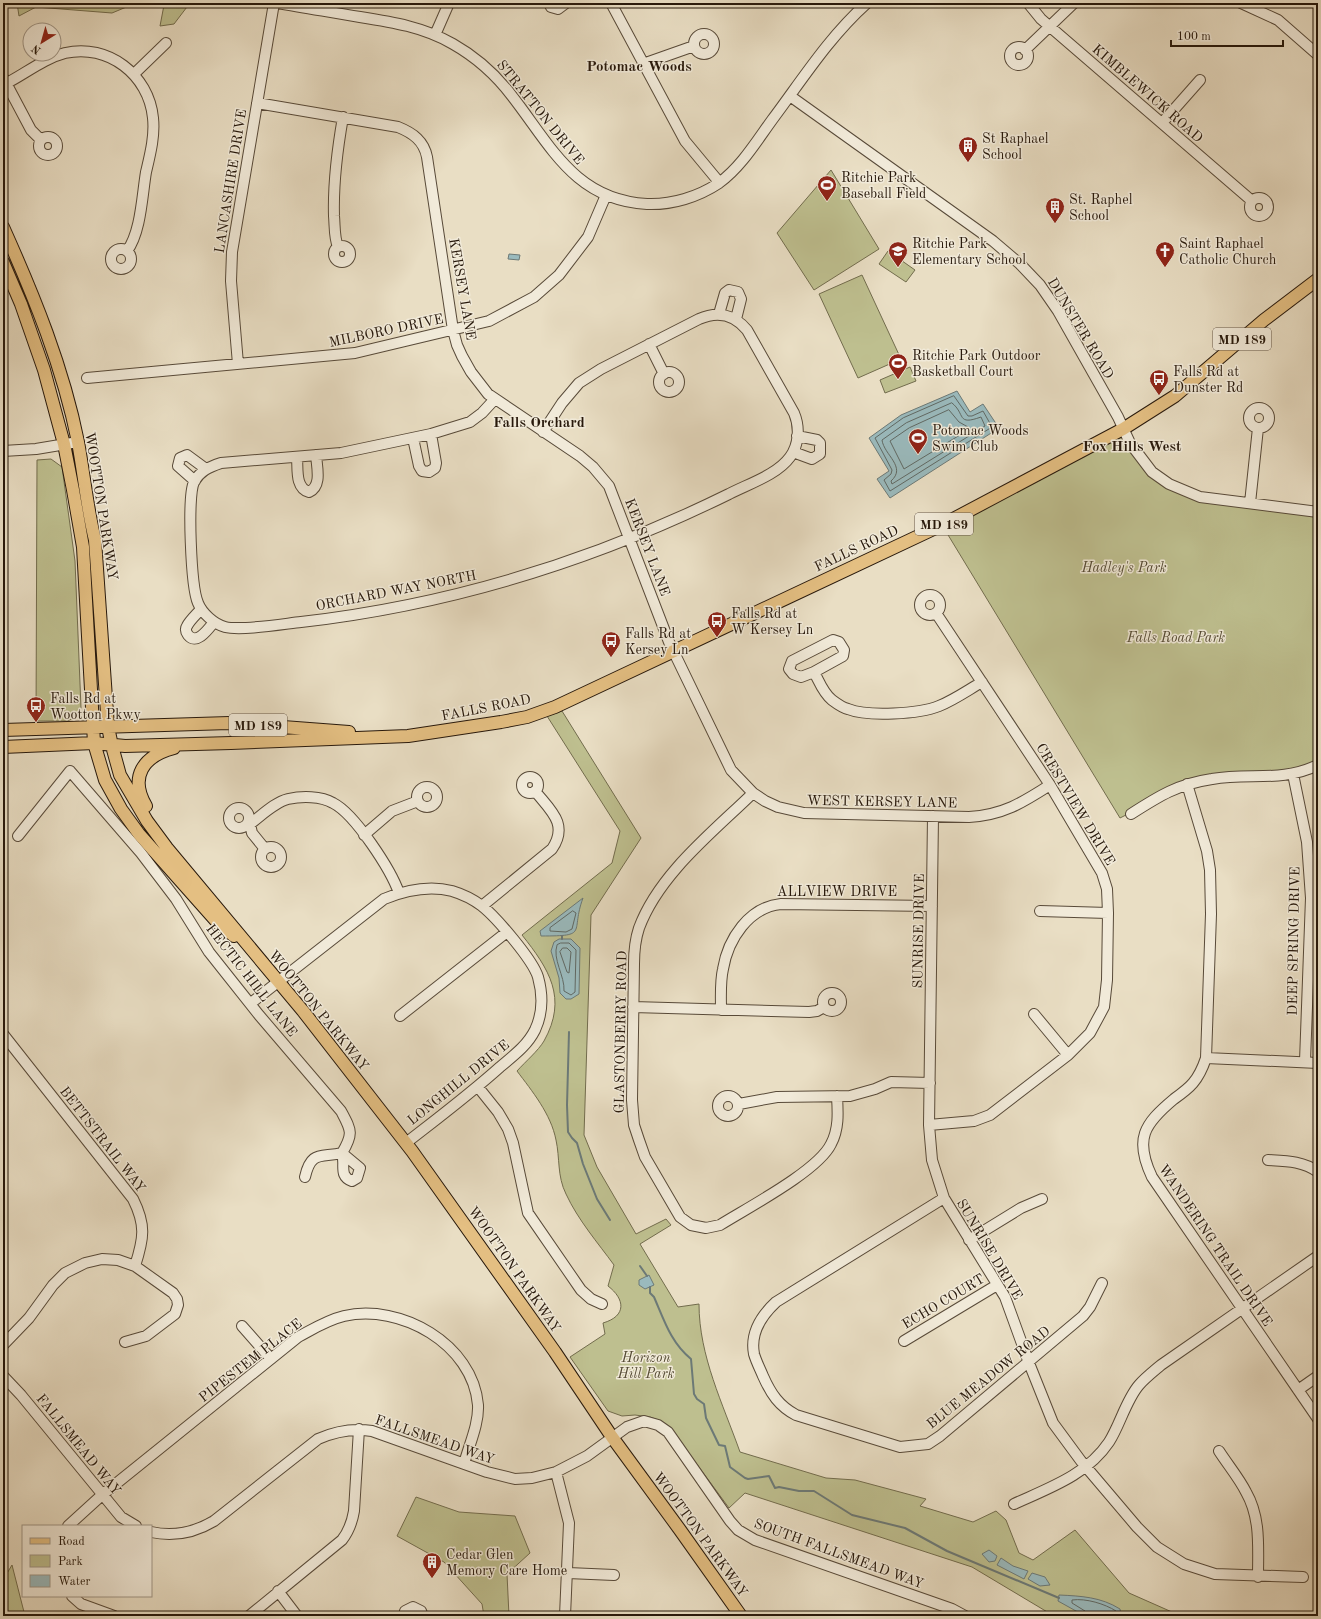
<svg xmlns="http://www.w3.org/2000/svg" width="1321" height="1619" font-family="'Old Standard TT',serif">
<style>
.green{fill:#bebf8f;stroke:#726c4d}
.water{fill:#9ababd;stroke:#6c7976}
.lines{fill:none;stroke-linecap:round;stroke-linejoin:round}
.shore{stroke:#606964;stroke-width:1}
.stream{stroke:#6c7976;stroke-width:2}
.minor-casing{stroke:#584a39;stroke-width:12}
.major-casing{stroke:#27180b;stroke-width:14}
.minor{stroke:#f1ead9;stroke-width:10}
.major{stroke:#e4bf82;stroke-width:12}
.labels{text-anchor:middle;stroke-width:3;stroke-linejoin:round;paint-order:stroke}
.shield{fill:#f1ead9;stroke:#645749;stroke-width:1}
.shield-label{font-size:13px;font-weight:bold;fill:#27180b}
.street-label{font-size:14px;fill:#27180b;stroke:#f1ead9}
.poi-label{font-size:14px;fill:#27180b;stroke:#f1ead9;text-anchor:start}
.park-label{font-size:14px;font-style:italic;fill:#544a33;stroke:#f1ead9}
.neighbourhood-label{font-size:15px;font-weight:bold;fill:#27180b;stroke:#f1ead9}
</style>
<rect width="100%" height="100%" fill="#e9dec4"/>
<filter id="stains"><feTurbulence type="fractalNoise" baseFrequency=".005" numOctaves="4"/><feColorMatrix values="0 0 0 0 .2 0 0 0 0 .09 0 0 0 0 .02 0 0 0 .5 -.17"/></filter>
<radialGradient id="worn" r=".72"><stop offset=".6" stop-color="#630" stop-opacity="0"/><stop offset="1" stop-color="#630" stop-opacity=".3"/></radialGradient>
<path class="green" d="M17,3H136L112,13L36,7L19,16Z
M162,3H190L174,24L160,26L164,5Z
M831,170L879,249L814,290L777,233Z
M888,251L915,270L906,282L879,264Z
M862,275L901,359L858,378L819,294Z
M910,367L916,381L885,393L880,380Z
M1123,429L1140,458L1192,494L1318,512V765L1187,784L1120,818L942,525Z
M51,459L62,467L75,561L81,708L77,717L67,721H36L37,460Z
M562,711L641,838L591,915L584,1135L597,1167L636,1234L666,1219L671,1225L640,1244L678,1307L699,1304C699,1356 723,1404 740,1452L826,1478L855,1480L926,1499L920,1506L973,1522L996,1511L1006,1520L1019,1553L1033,1560L1075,1530L1129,1593L1181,1616H1054L972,1567L745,1493L729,1508L671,1429L661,1421L650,1417L635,1415L622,1416L608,1411L570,1357L605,1334L603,1323C627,1316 625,1299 608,1286L614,1265C598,1243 578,1220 566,1194C557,1176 560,1158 556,1140C551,1114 532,1091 517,1071C526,1061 538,1051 544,1041C568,998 549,969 522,935L612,863L620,831L547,716Z
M416,1497L459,1512L515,1516L530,1553L507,1574L509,1616H484L482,1604L444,1562L397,1536Z
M12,1565L24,1612L27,1616H3V1580Z"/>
<path class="water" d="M509,254L520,255L519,260L508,259Z
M957,391L970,412L983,404L999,428L890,498L877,479L889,471L869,438L901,415Z
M583,898C570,933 590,936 541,936L540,931Z
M559,939H571L580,948L579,994L571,999H566L560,993L559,978L551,951L554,942Z
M649,1275L654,1285L645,1289L639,1285V1280Z
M989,1550L997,1556L995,1561L989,1562L982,1554Z
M1001,1558L1013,1566L1028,1571L1024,1579L997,1565Z
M1032,1573L1045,1577L1050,1585L1040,1586L1028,1579Z
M1059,1595C1081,1596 1101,1597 1120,1609L1121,1615L1085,1616L1058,1601Z"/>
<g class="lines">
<path class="shore" d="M954,396L968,416H972L983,411L992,427L890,491L884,480L891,474L892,470L875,438L903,418Z
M952,403C966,414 956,426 981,417L985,426L892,484L891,481C907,467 884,455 882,440L906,423Z
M949,410L959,422L968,427V430L904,469L890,441L909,428Z
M573,911L576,913L572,929L566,932L550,931V928Z
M561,943H569L576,950L575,992L571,995L564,991C565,976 552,959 557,945Z
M563,948H567L571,952L569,973L567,972L560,952Z
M1087,1616L1085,1611L1072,1603V1600C1086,1598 1105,1604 1116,1611L1117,1616"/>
<path class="stream" d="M562,939V936
M569,1032L567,1105L568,1132L572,1138L577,1143L583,1164L597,1199L610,1220
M640,1266L647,1276
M650,1287V1293L654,1297C664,1320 671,1343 691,1359L694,1394L697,1399L704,1404L706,1418L719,1445L725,1446L730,1467L745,1478L748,1479L769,1476L775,1488L779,1487L799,1491H814L852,1515L905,1528L947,1551L1059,1598"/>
<g class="minor-casing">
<path id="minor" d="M278,3C305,8 332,12 360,17C392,22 424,27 453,44C476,57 496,75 512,96C551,146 575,200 647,204C672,205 698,197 719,183C741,167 756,142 772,120C802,80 829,37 867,3
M549,3L551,7L558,9L566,3
M611,3L685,141L719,182
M1028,3L1041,19L1252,201
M1241,3L1278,20L1318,55
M694 44a10 10 0 1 1 20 0a10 10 0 1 1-20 0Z
M435,35L449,3
M1010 56a9 9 0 1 1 18 0a9 9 0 1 1-18 0Z
M1025,50L1074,3
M643,64L694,46
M134,74L166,43
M4,79L31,130L41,140
M3,85C24,75 42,59 65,53C108,43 149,75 153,118C155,136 150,155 146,172C142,196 141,232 127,251
M790,96L993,241L1020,264L1040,285L1058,311L1118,417L1130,443L1152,472L1169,484L1200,497L1318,512
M257,103L398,127C413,133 424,141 427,157L453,330L457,345L462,356L471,372L488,394L580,456L593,467L609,486L669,642L731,770L753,793L765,801L778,807L804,813L969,817C1003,815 1022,803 1050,785
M1162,123L1200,80
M39 146a9 9 0 1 1 18 0a9 9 0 1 1-18 0Z
M1250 207a9 9 0 1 1 18 0a9 9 0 1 1-18 0Z
M334 254a8 8 0 1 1 16 0a8 8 0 1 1-16 0Z
M338,247C334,237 335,227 334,216C333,182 337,151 343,117
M111 259a10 10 0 1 1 20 0a10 10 0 1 1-20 0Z
M719,314L725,293L729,290L738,292L741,299L736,319
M649,344L664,374
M238,364L231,281L232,252L274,3
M659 382a10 10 0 1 1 20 0a10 10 0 1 1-20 0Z
M87,378L355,353L489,321L534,297L559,275L588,237L606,195
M494,400L482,413L470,422L431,434L341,453L221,463C209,467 200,471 194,482C187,496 191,587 198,603C202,613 214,624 225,627C241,631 283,624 301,622C450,605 595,560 729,494C748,484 777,475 790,457C799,445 800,427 794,413L747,330C734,314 717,311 699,319L601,369L579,383L562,403L543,432
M1249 418a10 10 0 1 1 20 0a10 10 0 1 1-20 0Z
M413,438L419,466L422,471L429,472L435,468L436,463L431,434
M3,451L36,449L78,442
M793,452L812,459L820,454V443L817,440L797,436
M297,457C298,469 295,488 309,492C322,486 317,468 316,455
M195,481L178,466L180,458L187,455L206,469
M1250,503L1258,428
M920 605a10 10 0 1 1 20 0a10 10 0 1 1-20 0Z
M201,609C197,614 190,620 187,626C185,629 186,632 188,635C197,646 209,628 214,622
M814,672L843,656L844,650L839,642L833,640L792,661L789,669L793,674L801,677L814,672C819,681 823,693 832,700C836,703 843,708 848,709C868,717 919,714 939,706C954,700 968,690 982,682
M1293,774L1307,842L1311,898L1305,1061
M522 785a8 8 0 1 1 16 0a8 8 0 1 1-16 0Z
M1187,784L1207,851L1210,870L1211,914L1206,1058C1203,1067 1199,1076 1193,1083C1188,1089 1181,1094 1174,1099C1144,1124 1134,1139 1152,1177L1318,1419
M417 797a10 10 0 1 1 20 0a10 10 0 1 1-20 0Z
M753,793C713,832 659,874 639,928C635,940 634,952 634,964L632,1100L634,1125L639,1140L645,1157L680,1217L691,1225L706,1228L720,1225C747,1208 818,1171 831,1144C839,1129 838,1113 837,1096
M229 818a10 10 0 1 1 20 0a10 10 0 1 1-20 0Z
M1131,814C1159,796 1178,784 1212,779C1250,772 1280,783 1318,765
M933,816L929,1125L932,1160L944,1198L1005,1297L1029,1363L1053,1423L1081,1461L1137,1527L1157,1547L1184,1564L1215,1574L1303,1577
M364,835L392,811L418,801
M18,836L70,771L141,853L176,899L209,952L259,1015L341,1111C351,1130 354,1133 342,1153L360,1168L357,1178L352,1181C338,1176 346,1164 342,1153C321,1158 311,1150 305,1177
M261 857a10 10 0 1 1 20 0a10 10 0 1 1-20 0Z
M265,849L252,833L250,824C261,816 275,802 288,799C302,796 321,796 333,803C355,814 391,870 399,893
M482,906L552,849C569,824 550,810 535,791
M1040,911L1108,913
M823 1002a9 9 0 1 1 18 0a9 9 0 1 1-18 0Z
M251,1003L384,899C406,890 428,885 452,891C462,894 474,900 482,906C496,917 533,960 538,977C543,995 543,1013 535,1030C527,1046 513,1056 500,1067C470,1094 438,1118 406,1143
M633,1007L809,1012L817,1011L824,1007
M721,1010C721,996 720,982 723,969C728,939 749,907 781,904L932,906
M1034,1014L1068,1055
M400,1016L507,932
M3,1034L133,1199C146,1225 144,1238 135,1266
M1206,1058L1318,1063
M478,1087L498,1112L508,1129L513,1143L528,1213L581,1290L591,1299L602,1304
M718 1106a10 10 0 1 1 20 0a10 10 0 1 1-20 0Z
M739,1104L777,1097L850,1096L875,1089L891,1082L930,1083
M929,1125L974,1121L990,1115L1068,1055L1090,1033L1104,1007L1107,980L1108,913L1107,889L1102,873L1050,785L936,613
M1268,1160C1286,1161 1303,1161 1318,1172
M944,1198L776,1302C762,1315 750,1333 754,1354C756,1361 760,1369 763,1376C771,1394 779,1406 796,1415L900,1447L928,1444L940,1436L1083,1316L1090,1307L1102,1283
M969,1240L1021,1208L1042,1199
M242,1326L271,1359
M904,1341L997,1285
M3,1345L29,1318L53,1285L65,1273L85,1263L102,1259L118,1260L135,1266L173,1293L177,1299L178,1305L175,1314L146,1336L125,1342
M3,1376L21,1395L121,1517L136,1526
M1298,1390L1318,1376
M1219,1451C1228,1465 1239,1478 1246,1492C1261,1518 1258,1548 1258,1577
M556,1472L569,1523L565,1616
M1014,1504C1049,1488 1087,1475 1109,1442C1120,1425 1126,1400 1139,1385C1145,1378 1154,1371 1161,1365L1318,1256
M68,1526L102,1495L298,1337C313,1329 327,1320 344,1316C400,1303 473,1344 478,1405C479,1424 469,1445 464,1464
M151,1532C174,1537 194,1533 214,1521L318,1439C336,1431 352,1428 372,1431L487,1472L515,1479L532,1478L556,1472L587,1456L627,1427L644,1421L658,1425L668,1432L730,1521L738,1530L755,1540L952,1609L965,1616
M568,1573L614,1575
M278,1591L297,1616
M72,1596L81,1604L114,1616
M249,1616L342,1540C349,1531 352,1523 354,1511L359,1429
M404,1616L405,1611L413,1607L421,1611L423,1616"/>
</g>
<g class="major-casing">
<path id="major" d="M3,227C34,296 63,367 78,442C84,474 87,508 95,540L108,727L112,746L120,775L147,821L167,848L303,1011L412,1151L555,1352L612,1437L680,1530L741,1616
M3,262L21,304L44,370L64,444L73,490L83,547L94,743L105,780L121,809L139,834L218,923L234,936
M3,730L229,723L349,732
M3,747L94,743L125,746L231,743L408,736L501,722L527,717L555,707L942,525L1123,429L1175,396L1264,320L1318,279
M146,806C129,777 143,756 174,748"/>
</g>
<use href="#minor" class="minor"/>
<use href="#major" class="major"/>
</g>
<defs>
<g id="building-pin" transform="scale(1)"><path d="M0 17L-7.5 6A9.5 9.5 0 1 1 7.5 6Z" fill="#8f2418" stroke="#f1ead9"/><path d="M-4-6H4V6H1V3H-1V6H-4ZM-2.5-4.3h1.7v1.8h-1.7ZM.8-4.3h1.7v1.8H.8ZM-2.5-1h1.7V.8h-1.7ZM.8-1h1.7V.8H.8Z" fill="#fff"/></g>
<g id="stadium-pin" transform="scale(1)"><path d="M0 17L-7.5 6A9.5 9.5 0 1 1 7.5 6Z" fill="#8f2418" stroke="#f1ead9"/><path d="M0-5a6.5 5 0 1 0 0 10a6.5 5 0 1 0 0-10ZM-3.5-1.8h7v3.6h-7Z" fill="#fff"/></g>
<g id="school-pin" transform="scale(1)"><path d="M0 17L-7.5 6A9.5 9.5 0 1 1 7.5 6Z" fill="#8f2418" stroke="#f1ead9"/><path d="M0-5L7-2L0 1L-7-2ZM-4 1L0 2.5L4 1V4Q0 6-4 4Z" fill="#fff"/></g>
<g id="church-pin" transform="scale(1)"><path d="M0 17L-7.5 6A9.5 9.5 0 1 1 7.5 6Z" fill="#8f2418" stroke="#f1ead9"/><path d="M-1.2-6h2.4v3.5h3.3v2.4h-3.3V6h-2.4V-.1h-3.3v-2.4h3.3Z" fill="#fff"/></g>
<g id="bus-pin" transform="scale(1)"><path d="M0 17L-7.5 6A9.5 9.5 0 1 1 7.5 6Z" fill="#8f2418" stroke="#f1ead9"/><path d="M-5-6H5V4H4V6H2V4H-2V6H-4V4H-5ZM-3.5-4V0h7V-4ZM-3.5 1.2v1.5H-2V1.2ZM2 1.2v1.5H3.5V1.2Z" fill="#fff"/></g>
</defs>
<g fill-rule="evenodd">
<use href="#building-pin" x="968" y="146"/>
<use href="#stadium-pin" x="827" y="185"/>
<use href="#building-pin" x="1055" y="207"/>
<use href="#school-pin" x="898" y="251"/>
<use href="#church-pin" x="1165" y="251"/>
<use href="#stadium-pin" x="898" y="363"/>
<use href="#bus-pin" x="1159" y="379"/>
<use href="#stadium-pin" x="918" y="438"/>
<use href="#bus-pin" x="717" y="621"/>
<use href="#bus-pin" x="611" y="641"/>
<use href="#bus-pin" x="36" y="706"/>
<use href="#building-pin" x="432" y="1562"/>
</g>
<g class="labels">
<g class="shield">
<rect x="1213" y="328" width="58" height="22" rx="3"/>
<rect x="915" y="513" width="58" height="22" rx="3"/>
<rect x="229" y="714" width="58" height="22" rx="3"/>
</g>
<g class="shield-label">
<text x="1242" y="344">MD 189</text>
<text x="944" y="529">MD 189</text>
<text x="258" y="730">MD 189</text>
</g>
<g class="street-label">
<text transform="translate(1148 93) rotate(41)" y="5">KIMBLEWICK ROAD</text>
<text transform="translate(541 112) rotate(51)" y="5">STRATTON DRIVE</text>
<text transform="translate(230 181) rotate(-81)" y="5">LANCASHIRE DRIVE</text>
<text transform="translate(463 289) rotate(80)" y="5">KERSEY LANE</text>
<text transform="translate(1081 328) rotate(59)" y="5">DUNSTER ROAD</text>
<text transform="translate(386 330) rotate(-12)" y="5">MILBORO DRIVE</text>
<text transform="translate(102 506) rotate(81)" y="5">WOOTTON PARKWAY</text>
<text transform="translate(648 547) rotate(69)" y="5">KERSEY LANE</text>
<text transform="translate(856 548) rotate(-25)" y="5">FALLS ROAD</text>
<text transform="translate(396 590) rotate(-11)" y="5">ORCHARD WAY NORTH</text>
<text transform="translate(486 707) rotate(-11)" y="5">FALLS ROAD</text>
<text transform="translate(882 801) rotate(1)" y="5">WEST KERSEY LANE</text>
<text transform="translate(1076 804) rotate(59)" y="5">CRESTVIEW DRIVE</text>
<text x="837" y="896">ALLVIEW DRIVE</text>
<text transform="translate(918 931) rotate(-89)" y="5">SUNRISE DRIVE</text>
<text transform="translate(1293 941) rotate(-89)" y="5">DEEP SPRING DRIVE</text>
<text transform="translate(252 980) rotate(52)" y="5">HECTIC HILL LANE</text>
<text transform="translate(319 1010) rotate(51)" y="5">WOOTTON PARKWAY</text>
<text transform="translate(620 1032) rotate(-89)" y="5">GLASTONBERRY ROAD</text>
<text transform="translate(458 1082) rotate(-39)" y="5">LONGHILL DRIVE</text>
<text transform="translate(103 1139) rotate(52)" y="5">BETTSTRAIL WAY</text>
<text transform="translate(1216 1245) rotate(56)" y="5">WANDERING TRAIL DRIVE</text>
<text transform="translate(990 1249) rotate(59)" y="5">SUNRISE DRIVE</text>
<text transform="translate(515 1269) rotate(55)" y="5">WOOTTON PARKWAY</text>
<text transform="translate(943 1301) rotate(-31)" y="5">ECHO COURT</text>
<text transform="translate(250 1360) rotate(-38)" y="5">PIPESTEM PLACE</text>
<text transform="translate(988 1377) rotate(-39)" y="5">BLUE MEADOW ROAD</text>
<text transform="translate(435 1439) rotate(19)" y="5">FALLSMEAD WAY</text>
<text transform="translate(79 1444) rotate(51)" y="5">FALLSMEAD WAY</text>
<text transform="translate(701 1534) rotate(54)" y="5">WOOTTON PARKWAY</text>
<text transform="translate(839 1553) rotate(20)" y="5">SOUTH FALLSMEAD WAY</text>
</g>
<g class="poi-label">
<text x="982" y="143">St Raphael<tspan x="982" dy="16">School</tspan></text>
<text x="841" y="182">Ritchie Park<tspan x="841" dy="16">Baseball Field</tspan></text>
<text x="1069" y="204">St. Raphel<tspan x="1069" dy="16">School</tspan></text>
<text x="912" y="248">Ritchie Park<tspan x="912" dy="16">Elementary School</tspan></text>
<text x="1179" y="248">Saint Raphael<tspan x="1179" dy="16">Catholic Church</tspan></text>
<text x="912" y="360">Ritchie Park Outdoor<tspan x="912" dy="16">Basketball Court</tspan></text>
<text x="1173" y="376">Falls Rd at<tspan x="1173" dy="16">Dunster Rd</tspan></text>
<text x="932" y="435">Potomac Woods<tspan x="932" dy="16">Swim Club</tspan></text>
<text x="731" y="618">Falls Rd at<tspan x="731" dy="16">W Kersey Ln</tspan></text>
<text x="625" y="638">Falls Rd at<tspan x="625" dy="16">Kersey Ln</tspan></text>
<text x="50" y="703">Falls Rd at<tspan x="50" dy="16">Wootton Pkwy</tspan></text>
<text x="446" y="1559">Cedar Glen<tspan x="446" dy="16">Memory Care Home</tspan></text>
</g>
<g class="park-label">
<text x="1124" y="572">Hadley's Park</text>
<text x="1176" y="642">Falls Road Park</text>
<text x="646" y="1362">Horizon<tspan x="646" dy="16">Hill Park</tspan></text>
</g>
<g class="neighbourhood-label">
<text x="639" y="71">Potomac Woods</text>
<text x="539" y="427">Falls Orchard</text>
<text x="1132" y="451">Fox Hills West</text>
</g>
</g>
<rect width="1321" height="1619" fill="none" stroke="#e9dec4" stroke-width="16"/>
<rect x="4" y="4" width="1313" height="1611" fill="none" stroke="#27180b" stroke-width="2"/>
<rect x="8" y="8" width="1305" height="1603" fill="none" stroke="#27180b"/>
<rect x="22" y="1525" width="130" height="72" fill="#f1ead9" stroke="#a09687"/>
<rect x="30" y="1538" width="20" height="6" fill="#e4bf82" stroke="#a09687"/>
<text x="58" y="1545" font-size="12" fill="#27180b">Road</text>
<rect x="30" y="1555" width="20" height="12" fill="#bebf8f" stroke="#a09687"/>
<text x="58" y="1565" font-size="12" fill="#27180b">Park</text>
<rect x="30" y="1575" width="20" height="12" fill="#9ababd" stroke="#a09687"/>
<text x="58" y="1585" font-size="12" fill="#27180b">Water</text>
<g transform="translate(42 42) rotate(217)"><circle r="19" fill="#f1ead9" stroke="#a09687"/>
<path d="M0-3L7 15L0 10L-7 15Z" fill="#8f2418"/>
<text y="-6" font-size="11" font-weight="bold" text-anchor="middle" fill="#27180b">N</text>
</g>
<path d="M1171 40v6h112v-6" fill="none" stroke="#27180b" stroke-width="2"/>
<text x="1177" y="40" font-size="12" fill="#27180b" stroke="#f1ead9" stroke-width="3" paint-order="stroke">100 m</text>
<rect width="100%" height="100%" filter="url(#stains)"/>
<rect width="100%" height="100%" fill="url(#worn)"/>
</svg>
